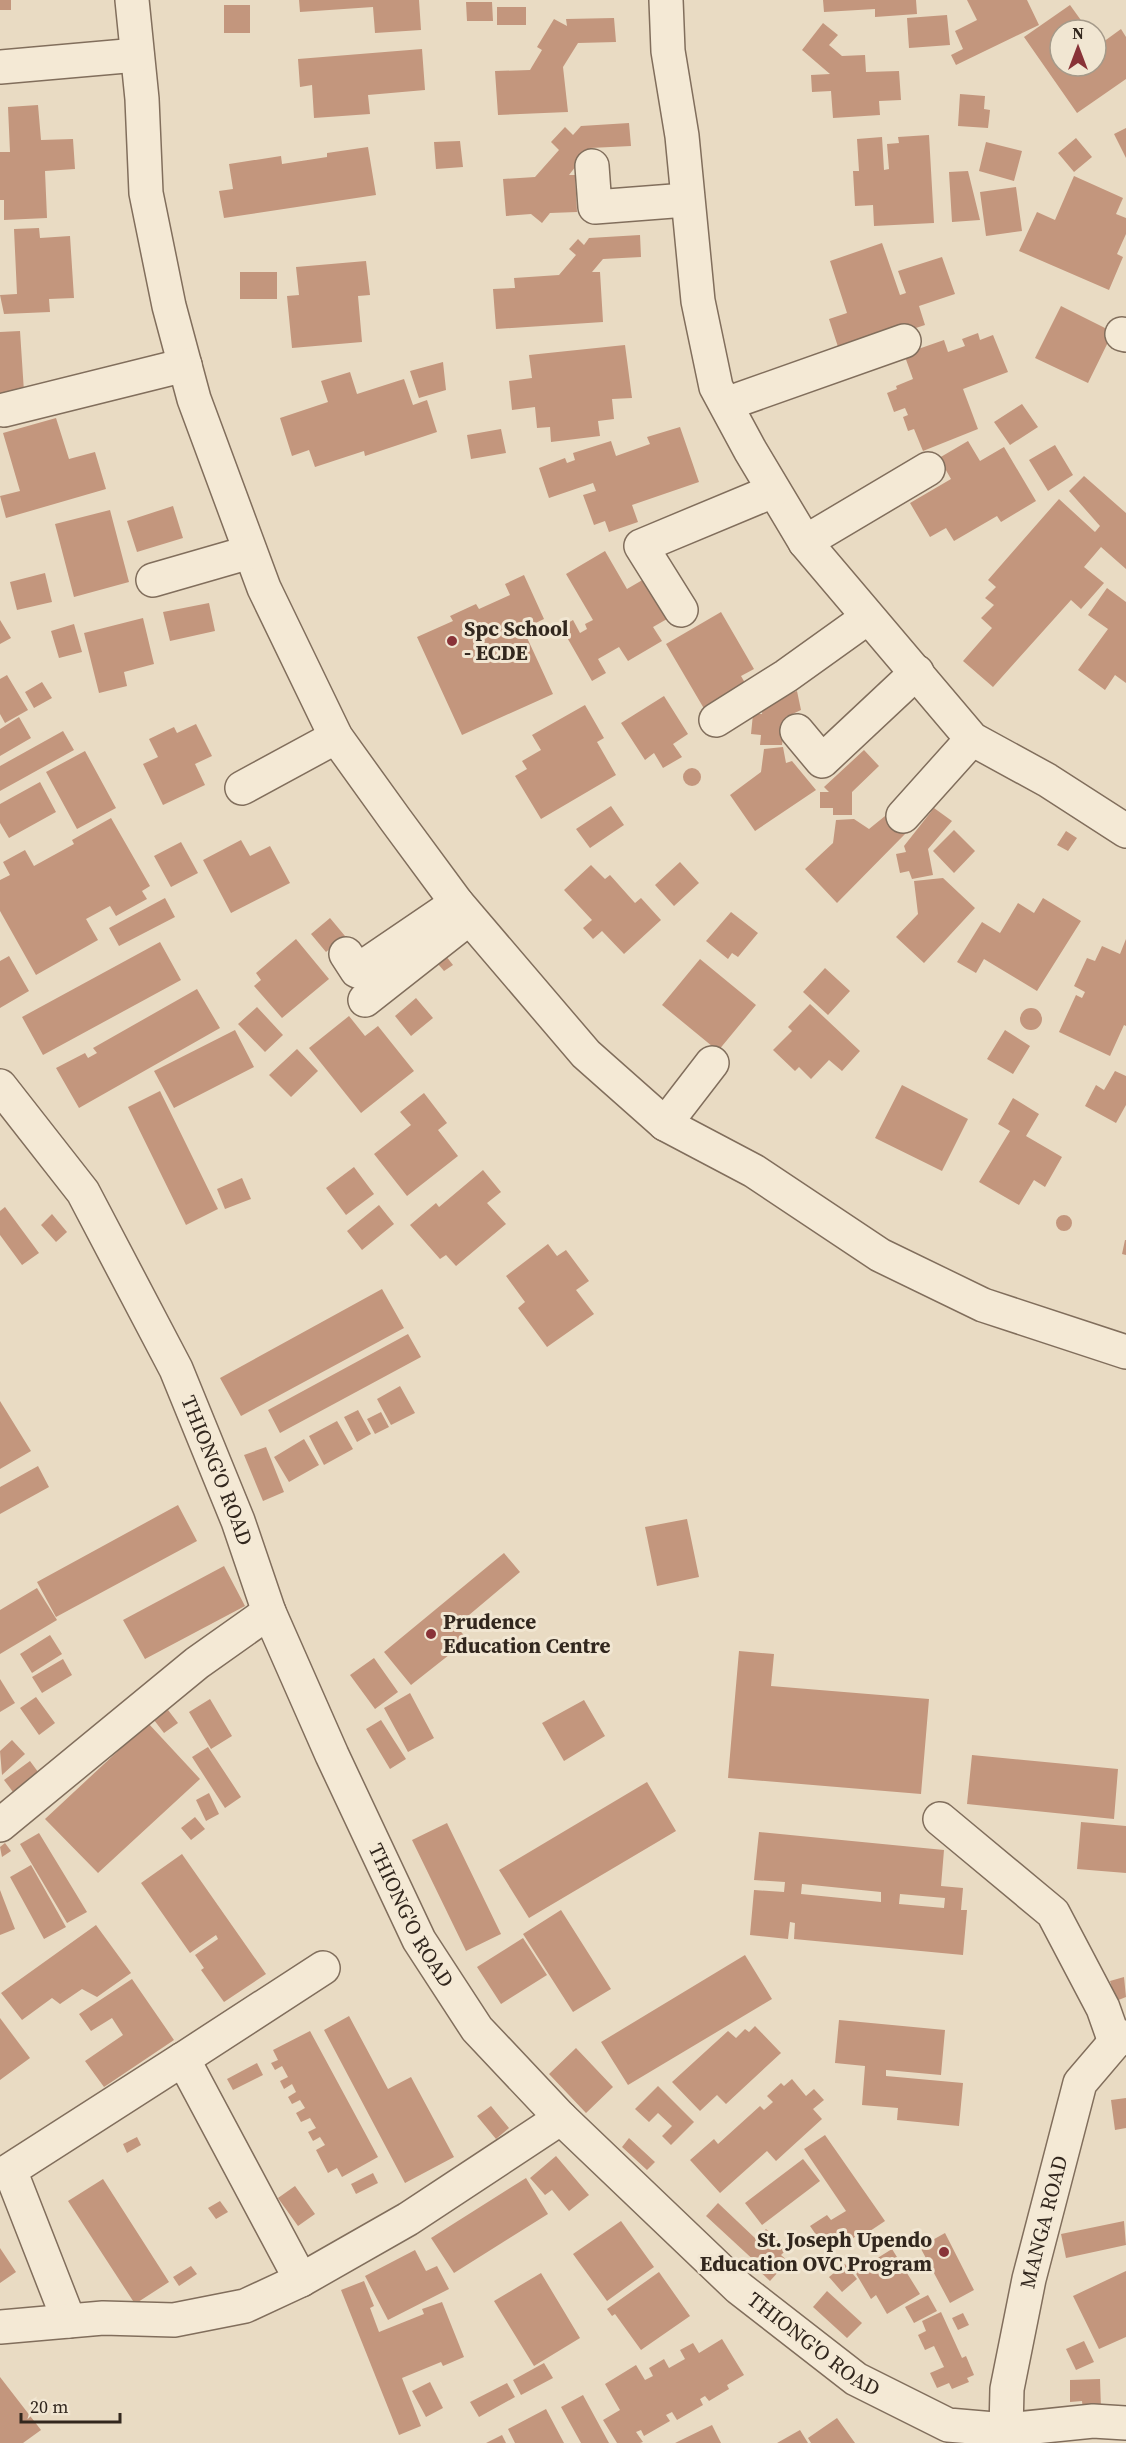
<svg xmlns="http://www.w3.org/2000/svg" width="1126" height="2443" font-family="'Source Serif 4',serif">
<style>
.building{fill:#c3967d;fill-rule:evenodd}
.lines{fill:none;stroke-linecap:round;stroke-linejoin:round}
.minor-casing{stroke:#816e5c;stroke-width:36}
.minor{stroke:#f4e9d5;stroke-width:33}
.poi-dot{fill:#893338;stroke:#f1e6d2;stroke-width:2}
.labels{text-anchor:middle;stroke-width:6;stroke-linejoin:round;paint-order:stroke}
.poi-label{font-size:21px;font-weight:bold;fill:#32271e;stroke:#f1e6d2;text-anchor:start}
.street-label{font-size:21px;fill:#32271e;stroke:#f1e6d2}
</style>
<rect width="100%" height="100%" fill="#e9dbc3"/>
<path class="building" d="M0,0H11V10H0Z
M299,0H419L421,30L375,33L373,7L300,12Z
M823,0H916L917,14L875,17V9L824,12Z
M967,0H1027L1039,25L956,65L951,55L963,49L955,31L977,20Z
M466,2H492L493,21H467Z
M224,5H250V33H224Z
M1070,5L1088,30H1060V66H1096V41L1099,45L1121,29L1126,37V79L1077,113L1024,37Z
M497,7H526V25H497Z
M947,15L950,45L909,48L907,18Z
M614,18L616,42L578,43L563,67L568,112L498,115L495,71L530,70L542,50L537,47L554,19L567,26L566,19Z
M823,23L838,35L829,45L842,56L865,55L866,72L899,71L901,100L879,101L880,115L833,118L831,91L812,92L811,75L830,74L802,50Z
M422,49L425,90L368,95L370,114L314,118L312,85L300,87L298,59Z
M960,94L985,96L984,109L990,110L988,128L958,126Z
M38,105L41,140L73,139L75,169L45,171L47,218L4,220V200H0V152H10L8,107Z
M629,123L631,146L590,148L569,175H575L577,212L550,213L542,223L531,214L506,216L503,179L535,177L559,150L551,142L565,127L573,135L581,126Z
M1126,128V158L1114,134Z
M929,135L934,223L874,226L873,205L855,206L853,171H859L857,139L882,137L884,170L889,169L887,144L899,143L898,137Z
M1076,138L1092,157L1074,172L1058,153Z
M460,141L463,167L436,169L434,142Z
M986,142L1022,151L1014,181L979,171Z
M368,147L376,195L224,218L219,191L233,189L229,164L281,156L282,164L327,157V153Z
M968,171L980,220L952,222L949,172Z
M1074,176L1123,198L1116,214L1126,218V234L1117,254L1123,257L1109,290L1019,251L1037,212L1055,220Z
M1016,187L1022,231L986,236L980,192Z
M39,228L40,238L70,236L74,298L49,299L50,312L4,314L0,295L17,294L14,229Z
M640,235L641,257L603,259L592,272H600L603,322L496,329L493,289L515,288L514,278L559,275L576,255L569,249L578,239L584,245L589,238Z
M882,243L900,295L906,293L898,271L942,257L955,294L919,306L925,325L840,353L829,319L847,313L830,261Z
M366,261L370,295L358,296L362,342L292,348L287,296L299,295L296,267Z
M240,272H277V299H240Z
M1061,306L1113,332L1088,383L1035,358Z
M20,331L24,392L0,393V332Z
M978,333L980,340L993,335L1008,372L963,389L978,429L923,451L914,429L908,431L903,417L908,415L905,408L894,412L887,393L897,389L896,386L913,379L904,354L944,340L948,352L965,346L962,339Z
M625,345L632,398L612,399L614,419L598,421L600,436L551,442L550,427L537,428L535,407L512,410L509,381L532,378L529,355Z
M443,362L446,390L419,398L410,371Z
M350,372L357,394L404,379L413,405L427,400L437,432L365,456L364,451L315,467L309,450L292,456L280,418L328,402L321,381Z
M1022,404L1038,427L1010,445L994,422Z
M56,418L69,459L95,452L106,489L6,518L0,496L20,491L3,433Z
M680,427L699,482L632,505L638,522L609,532L605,521L594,525L583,495L596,491L593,483L549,498L539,468L565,458L567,463L575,460L573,453L611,441L616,456L650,444L647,437Z
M501,429L506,453L471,459L467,435Z
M968,441L980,461L1004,447L1036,501L1001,522L997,516L954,541L946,528L930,537L910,503L951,479L939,458Z
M1055,445L1073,475L1048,491L1029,460Z
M1084,476L1126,513V569L1101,547L1084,567L1104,583L1081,609L1071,600L993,687L963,661L992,628L981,618L994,605L985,598L996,587L988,580L1059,499L1095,532L1100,526L1069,491Z
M173,506L183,538L137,552L127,521Z
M110,510L129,582L74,597L55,524Z
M605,551L627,589L651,575L674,615L653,627L662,641L628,661L619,647L598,659L606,673L592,681L561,627L573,620L580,633L587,629L585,624L593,620L566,574Z
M45,573L52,602L17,610L10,582Z
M524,575L544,619L523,629L553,694L462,735L417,637L453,621L450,616L476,604L479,609L510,595L505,584Z
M1107,588L1126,602V683L1115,675L1105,690L1078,670L1108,629L1088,615Z
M209,603L215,631L170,641L163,612Z
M721,612L754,669L741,676L748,688L706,712L666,644Z
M143,618L154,664L124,672L127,686L99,693L84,633Z
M0,620L11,638L0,644Z
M74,624L82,652L59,658L51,631Z
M7,675L28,710L5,723L0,714V679Z
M42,682L52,698L34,708L25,692Z
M797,691L801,710L786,717L782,745H760L761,735L751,734L753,714H762L763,703Z
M664,696L688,734L673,744L682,757L663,768L654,753L645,760L621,723Z
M585,705L604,738L597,742L616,775L541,819L515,776L527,769L522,761L541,750L532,735Z
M19,717L31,738L0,756V729Z
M196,724L212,756L195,764L205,785L163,805L143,764L158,757L149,739L174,727L177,733Z
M63,731L74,750L0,791V766Z
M783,747L786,763L792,761L816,790L755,831L730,795L761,772L764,749Z
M864,750L879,766L852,792V815H833V808H820V792H829L824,787Z
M85,751L116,808L77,829L46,772Z
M683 777a9 9 0 1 1 18 0a9 9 0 1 1-18 0Z
M40,782L56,812L9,838L0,823V804Z
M611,806L624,825L590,848L576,829Z
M934,808L952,821L928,849L933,875L912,879L909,871L900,873L896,854L906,852L904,846Z
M890,812L907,832L837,903L805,869L833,843L836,820L854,819L869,829Z
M111,818L150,886L142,891L147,899L116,916L110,906L86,919L98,940L36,975L0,911V880L10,875L3,862L25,850L34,866L74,844L72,840Z
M954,830L975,851L954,873L933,851Z
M1066,831L1077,838L1068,851L1057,845Z
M241,840L250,856L270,846L290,883L231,913L203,860Z
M181,842L198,873L171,887L154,856Z
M680,862L699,883L674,906L655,885Z
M591,865L605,879L610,875L635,903L641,898L661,920L624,954L602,931L593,939L583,928L592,920L564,890Z
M943,878L975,908L924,963L896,937L918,914L914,881Z
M165,898L175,917L119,946L109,928Z
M1043,898L1081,921L1037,991L984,959L976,973L957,962L982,922L1000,933L1018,903L1034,913Z
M731,912L758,933L738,957L732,953L728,959L706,941Z
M330,918L345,936L326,952L311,934Z
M296,939L329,979L282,1018L254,986L261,980L256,973Z
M1126,939V1026L1124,1025L1110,1056L1059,1032L1076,995L1082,998L1085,992L1074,986L1087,958L1095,961L1102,946L1120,954Z
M160,942L181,980L43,1055L22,1017Z
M442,951L453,965L444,971L433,958Z
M9,956L29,991L0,1008V961Z
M700,959L756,1005L718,1051L662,1005Z
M825,968L850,991L828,1015L803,992Z
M197,989L220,1028L79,1108L56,1068L85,1053L88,1058L97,1053L93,1048Z
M416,998L433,1018L411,1036L395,1016Z
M810,1004L860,1051L842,1071L829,1060L811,1079L799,1067L795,1071L773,1050L792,1031L788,1027Z
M257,1007L283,1035L265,1052L238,1024Z
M1020 1019a11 11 0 1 1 22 0a11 11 0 1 1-22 0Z
M349,1016L365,1036L378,1026L414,1071L361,1113L309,1048Z
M235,1030L254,1067L174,1108L154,1071Z
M1005,1030L1030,1046L1013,1074L987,1059Z
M297,1049L318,1071L291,1097L269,1075Z
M1115,1071L1126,1076V1105L1116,1123L1085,1106L1096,1085L1104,1090Z
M902,1085L968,1119L942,1171L875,1138Z
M160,1091L218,1209L186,1225L128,1107Z
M424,1093L447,1123L438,1130L458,1156L407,1196L374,1154L411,1125L400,1112Z
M1013,1098L1039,1114L1026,1136L1062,1157L1045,1187L1034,1180L1019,1205L979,1182L1010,1131L998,1124Z
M354,1167L374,1194L346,1215L326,1188Z
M483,1170L501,1192L487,1203L506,1224L456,1266L446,1255L440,1259L410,1225L436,1203L439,1207Z
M242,1178L251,1199L225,1209L217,1189Z
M379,1205L394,1224L362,1250L347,1231Z
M5,1207L39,1253L22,1265L0,1235V1211Z
M52,1214L67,1232L56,1242L41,1225Z
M1056 1223a8 8 0 1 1 16 0a8 8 0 1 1-16 0Z
M1125,1240H1126V1255L1122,1254Z
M548,1244L557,1256L566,1250L589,1281L576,1290L594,1314L547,1347L518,1308L525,1302L506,1276Z
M382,1289L404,1328L241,1416L220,1378Z
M408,1334L421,1357L280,1433L268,1410Z
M400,1386L415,1413L391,1425L377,1399Z
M0,1401L31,1451L0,1469Z
M358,1410L371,1434L357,1442L344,1417Z
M381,1412L389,1427L375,1434L367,1419Z
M337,1421L353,1449L324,1465L309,1436Z
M304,1439L319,1465L289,1482L274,1457Z
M266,1447L284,1492L263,1501L244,1455Z
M38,1466L49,1487L0,1514V1487Z
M178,1505L197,1541L56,1617L37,1582Z
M687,1519L699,1577L657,1586L645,1527Z
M504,1553L520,1572L456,1626L468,1640L411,1685L384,1652Z
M224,1566L245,1606L145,1659L123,1620Z
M37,1588L57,1620L0,1654V1610Z
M50,1635L62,1654L32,1673L20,1654Z
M739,1651L774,1654L771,1686L929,1699L921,1794L728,1778Z
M374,1658L398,1692L375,1709L350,1675Z
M63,1659L72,1675L42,1693L32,1677Z
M0,1679L15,1703L0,1712Z
M410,1693L434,1738L408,1752L384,1708Z
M36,1697L55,1723L39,1735L20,1708Z
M210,1699L232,1736L211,1749L189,1712Z
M584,1700L605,1736L564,1761L542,1723Z
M168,1710L178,1723L164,1733L154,1720Z
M381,1720L406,1759L390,1769L366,1729Z
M148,1723L200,1779L98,1873L45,1819Z
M12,1740L25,1754L2,1775L0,1751Z
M208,1747L241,1797L225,1808L192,1757Z
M972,1755L1118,1769L1114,1819L967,1804Z
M30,1761L41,1776L16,1796L4,1780Z
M647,1782L676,1831L529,1918L499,1870Z
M209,1793L219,1814L206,1821L196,1800Z
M195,1817L205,1829L191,1840L181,1828Z
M1081,1822L1126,1826V1873L1077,1869Z
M447,1823L501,1934L466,1951L412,1840Z
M759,1832L944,1850L941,1886L963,1888L961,1910H967L963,1955L794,1939L795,1923L790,1922L788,1939L750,1935L754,1890L784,1892L785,1882L754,1880ZM802,1884L881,1892V1902L801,1894ZM900,1894L945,1898L944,1908L899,1904Z
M39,1833L87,1912L67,1923L20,1844Z
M5,1843L11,1851L2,1857L0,1847Z
M182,1854L266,1974L224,2002L201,1970L204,1968L195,1955L218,1939L216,1935L190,1953L141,1883Z
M31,1865L66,1927L44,1939L10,1877Z
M0,1890L15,1929L0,1935Z
M561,1910L611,1989L573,2012L523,1934Z
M96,1925L131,1973L97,1997L82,1989L60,2004L52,1998L22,2020L1,1993Z
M523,1938L547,1975L501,2004L477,1967Z
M745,1955L772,1999L628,2085L601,2042Z
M1124,1977L1126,1997L1116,2001L1110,1981Z
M132,1979L174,2040L104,2087L85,2061L123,2035L112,2018L91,2031L79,2014Z
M349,2016L388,2089L411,2077L454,2157L405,2183L324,2030Z
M0,2018L30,2058L0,2080Z
M839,2020L945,2030L941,2075L886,2070V2076L963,2083L959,2126L897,2120L898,2108L862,2105L865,2066L835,2063Z
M755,2026L781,2053L726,2104L717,2095L700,2111L672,2082L728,2031L736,2038L745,2029L749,2032Z
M310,2031L378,2157L342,2177L337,2168L328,2173L316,2150L325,2145L320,2137L313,2141L308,2132L316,2128L310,2118L301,2122L296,2113L305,2108L300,2100L292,2104L288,2097L296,2092L292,2084L284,2089L280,2081L288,2077L282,2066L275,2070L271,2063L278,2060L273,2050Z
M576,2048L613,2087L586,2113L549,2074Z
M257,2063L263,2075L233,2090L227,2079Z
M792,2079L806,2096L814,2089L824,2100L813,2109L822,2119L776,2161L767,2151L720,2193L690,2160L714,2139L718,2144L760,2106L764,2110L773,2102L767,2096L781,2083L784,2086Z
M658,2086L694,2122L671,2145L662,2136L672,2126L658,2113L649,2122L635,2109Z
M1126,2098V2128L1115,2130L1111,2100Z
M491,2106L509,2128L496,2139L477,2116Z
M825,2135L885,2221L864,2235L862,2232L846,2243L842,2238L826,2249L810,2226L827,2215L831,2220L846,2211L804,2149Z
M137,2137L141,2145L127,2153L123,2144Z
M629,2138L655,2162L647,2170L622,2147Z
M556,2156L589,2195L569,2211L552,2190L545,2195L530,2178Z
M803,2159L820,2181L762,2225L745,2203Z
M373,2173L378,2183L356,2194L351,2184Z
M526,2178L548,2214L454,2273L431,2238Z
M103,2179L169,2282L135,2304L68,2201Z
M295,2186L315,2214L298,2226L278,2198Z
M220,2201L228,2212L216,2219L208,2208Z
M718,2203L756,2239L766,2229L787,2249L781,2255L788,2261L770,2281L756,2268L759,2265L706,2216Z
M621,2221L654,2267L607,2301L573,2254Z
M1124,2221L1126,2245L1066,2258L1061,2234Z
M945,2233L974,2290L950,2303L920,2247Z
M0,2248L16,2272L0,2283Z
M892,2249L920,2294L887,2314L876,2295L871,2299L855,2272Z
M415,2250L426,2271L437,2266L449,2289L388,2320L365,2276Z
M845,2264L857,2279L842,2292L829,2277Z
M191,2266L197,2274L179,2286L173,2277Z
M1126,2271V2337L1099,2349L1073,2296Z
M659,2272L690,2316L641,2350L615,2314L612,2316L607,2309Z
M541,2273L580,2338L534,2366L494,2301Z
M364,2281L374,2306L370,2308L379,2332L424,2314L422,2309L442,2302L464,2357L443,2366L441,2362L402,2378L421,2426L399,2435L341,2290Z
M827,2291L862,2323L847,2338L813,2307Z
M928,2295L937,2311L914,2323L905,2307Z
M941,2312L962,2358L966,2356L974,2375L967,2378L969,2382L952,2389L949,2383L937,2388L930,2373L944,2367L934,2346L925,2350L918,2335L926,2331L922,2321Z
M963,2313L969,2325L958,2330L952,2318Z
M722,2339L744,2375L727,2385L729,2389L709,2401L705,2396L700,2399L703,2405L677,2420L672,2412L666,2415L670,2421L644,2436L641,2430L636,2432L643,2442L640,2443H617L603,2420L620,2410L605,2384L636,2365L645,2380L653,2376L649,2368L664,2359L669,2368L685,2359L680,2350L693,2343L699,2353Z
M1084,2341L1094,2362L1076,2370L1066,2349Z
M544,2363L553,2378L521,2395L513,2380Z
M0,2377L41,2430L23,2443H0Z
M1100,2379L1101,2409L1083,2410L1082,2401L1070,2402V2380Z
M430,2382L443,2408L426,2417L412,2391Z
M507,2383L515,2397L479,2417L470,2402Z
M583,2395L609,2443H581L561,2407Z
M546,2409L564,2443H515L508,2429Z
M837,2418L855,2443H811L808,2438Z
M712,2425L721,2443H675Z
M800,2430L808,2443H777Z
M502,2435L506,2443H486Z"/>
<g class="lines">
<g class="minor-casing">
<g id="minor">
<path d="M132,0L142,99L146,193L169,306L194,399L264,588L336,737L395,819L457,903L586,1054L665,1124L754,1171L880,1255L983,1305L1126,1352"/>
<path d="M666,0L668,51L682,136L698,301L716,387L750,450L805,542L972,739L1047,780L1126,831"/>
<path d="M0,67L137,55"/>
<path d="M592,166L595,207L686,200"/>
<path d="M1122,334L1126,335"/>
<path d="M726,404L904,341"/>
<path d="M4,410L185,365"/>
<path d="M805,542L928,469"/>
<path d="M153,580L250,552"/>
<path d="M681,610L641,546L773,491"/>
<path d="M716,720L786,676L867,618"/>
<path d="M797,731L822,761L917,672"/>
<path d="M242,788L336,737"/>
<path d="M903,816L972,739"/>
<path d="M346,954L357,971L457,903"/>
<path d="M365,1000L468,919"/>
<path id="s1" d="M0,1086L83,1192L176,1369L238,1521L269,1612L332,1755L419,1940L477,2029L561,2118L739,2288L856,2379L948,2425L1006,2430L1093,2421L1126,2423"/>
<path d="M665,1124L712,1063"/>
<path d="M940,1819L1053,1913L1103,2008L1115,2042"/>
<path d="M0,1825L197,1663L269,1612"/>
<path d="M183,2059L323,1968"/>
<path d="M69,2321L10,2170L183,2059L301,2280"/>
<path d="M0,2327L103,2318L174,2320L245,2306L301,2280L408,2219L561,2118"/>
<path id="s2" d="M1006,2430L1007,2389L1029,2279L1080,2083L1115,2042L1126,2037"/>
</g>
</g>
<use href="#minor" class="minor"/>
</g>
<g class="poi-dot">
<circle cx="452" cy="641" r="6"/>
<circle cx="431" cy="1634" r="6"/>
<circle cx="944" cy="2252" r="6"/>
</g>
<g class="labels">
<g class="poi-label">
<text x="464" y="636">Spc School<tspan x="464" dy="24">- ECDE</tspan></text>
<text x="443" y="1629">Prudence<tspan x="443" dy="24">Education Centre</tspan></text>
<text x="932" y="2247" text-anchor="end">St. Joseph Upendo<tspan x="932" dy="24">Education OVC Program</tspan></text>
</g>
<g class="street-label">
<text dy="7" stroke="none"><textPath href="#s1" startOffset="444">THIONG'O ROAD</textPath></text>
<text dy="7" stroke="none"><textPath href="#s1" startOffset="930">THIONG'O ROAD</textPath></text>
<text dy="7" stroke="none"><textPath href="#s2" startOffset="212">MANGA ROAD</textPath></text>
<text dy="7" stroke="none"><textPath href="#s1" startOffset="1524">THIONG'O ROAD</textPath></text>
</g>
</g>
<g transform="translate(1078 48)"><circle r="28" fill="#f1e6d2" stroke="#a59a8a" stroke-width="1.5"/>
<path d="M0-4.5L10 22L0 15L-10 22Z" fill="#893338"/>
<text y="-9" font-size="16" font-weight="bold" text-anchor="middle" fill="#32271e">N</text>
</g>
<path d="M21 2413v9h99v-9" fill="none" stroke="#32271e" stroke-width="3"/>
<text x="30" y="2413" font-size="18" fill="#32271e" stroke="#f1e6d2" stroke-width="4.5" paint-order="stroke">20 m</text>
</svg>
